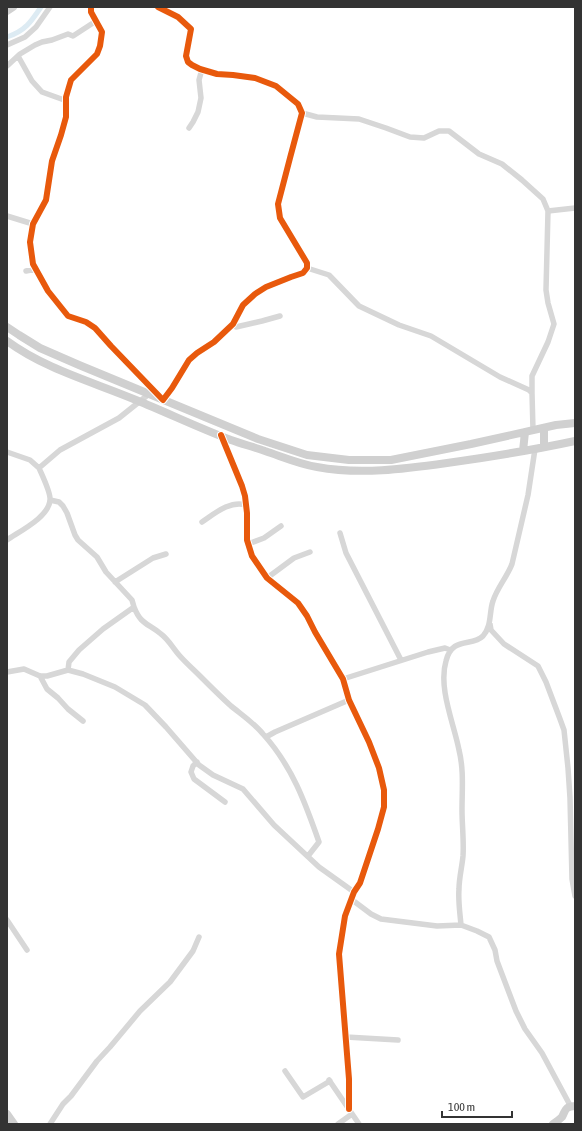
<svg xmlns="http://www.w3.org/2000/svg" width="582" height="1131" font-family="'Asap Condensed',sans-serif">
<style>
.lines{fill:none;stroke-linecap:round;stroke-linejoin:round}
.canal{stroke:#ddebf3;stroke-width:5}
.street{stroke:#d7d7d7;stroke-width:5.5}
.secondary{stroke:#d0d0d0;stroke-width:8}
.cycleway-casing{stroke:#fff;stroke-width:8}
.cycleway{stroke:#e8590c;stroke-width:6}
</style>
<rect width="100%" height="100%" fill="#fff"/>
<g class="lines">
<path class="canal" d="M7,37C25,31 31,22 41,7"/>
<path class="street" d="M91,7V12L102,32L100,46L97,54L71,80L66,97V117L61,135L52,161L46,200L33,224L30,242L33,264L48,291L68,316L86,322L95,328L111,346L163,400L172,388L189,360L197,353L214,342L233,324L243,305L255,294L266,287L291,277L303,273L307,268V263L280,218L278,204L290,158L302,113L298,104L276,86L255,78L233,75L217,74L200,69L192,65L188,62L186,56L191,29L178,17L158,7
M7,45L25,37L36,27L50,7
M18,56L32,81L42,92L67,101
M7,66L20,54L35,45L42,42L52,40L68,34L73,36L96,21
M302,113L317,117L359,119L386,128L410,137L424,138L439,131H449L466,144L479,154L502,164L522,180L543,199L548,211
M189,128L193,122L198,112L201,98L199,80L202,69
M7,216L33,224
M307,268L329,275L359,306L399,325L431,336L500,377L529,390L532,393L533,430
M26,271L36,269
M233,324L236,327L262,321L280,316
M532,393V376L548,342L554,324L548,303L546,290L548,211L575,208
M221,436L242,486L245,496L247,513V540L252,556L267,578L298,603L307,616L315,632L343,679L349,700L369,742L379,768L384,790V807L378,829L360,883L354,892L345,916L339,954L349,1079V1109
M7,452L30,460L39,468L60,450L119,418L149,394
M50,500L59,502L63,506L67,513L75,535L78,540L97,557L106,572L132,600L134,607L103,629L79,650L69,662L68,670
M202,522C214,514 230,500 246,505
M340,533L346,553L401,660
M7,540C20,531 49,517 50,500C51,493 42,475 39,468
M248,544L264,538L281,526
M267,578L294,558L310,552
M115,582L153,558L166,554
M134,607C141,625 148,623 161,634C168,639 173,648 179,655C185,662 193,669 200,676C210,686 221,697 231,706C242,715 254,723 263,734C292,766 305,802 319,842L308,856
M490,624L491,630L504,644L538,666L546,682L560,719L564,730L568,768L570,798L572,879L575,896
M7,672L24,669L40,676H47L68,670L83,674L115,687L145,705L166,727L199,765L213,775L243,789L274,825L319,867L354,892
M40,676L47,689L58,698L68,709L83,721
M343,679L428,652L445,648L450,650
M266,737L275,732L349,700
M197,762L193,766L191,772L194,779L225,802
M351,899L371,914L381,919L437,926L461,925L477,931L489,937L495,950L497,961L516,1011L525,1029L542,1053L571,1107
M7,920L27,950
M461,925C460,913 458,901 459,889C459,878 462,867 463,856C464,841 462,825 462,810C462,790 464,770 459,750C454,724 438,688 446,661C452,636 472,647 483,636C492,626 489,612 493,601C497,588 507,577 512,564L528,495L535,449
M346,1037L398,1040
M285,1071L303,1097L330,1081
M329,1080L359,1124
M50,1124L63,1104L71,1096L97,1061L110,1047L140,1011L170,982L193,951L199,937
M338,1124L352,1114"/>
<path class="secondary" d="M7,11L13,7
M7,327L19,335L40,348L79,365L258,439L307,455L349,460H391L471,444L556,425L575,423
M7,341C45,369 93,382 136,400C168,413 199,428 231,440C242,444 254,447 265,451C283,457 299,464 317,467C360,475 404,469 447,463C490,457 533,450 575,441
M544,447V428
M523,451L525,432
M7,1114L14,1124
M553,1124C556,1122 560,1119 562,1117C566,1110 564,1107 575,1106"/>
<g class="cycleway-casing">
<path id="cycleway" d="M91,7V12L102,32L100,46L97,54L71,80L66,97V117L61,135L52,161L46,200L33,224L30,242L33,264L48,291L68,316L86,322L95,328L111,346L163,400L172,388L189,360L197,353L214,342L233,324L243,305L255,294L266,287L291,277L303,273L307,268V263L280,218L278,204L290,158L302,113L298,104L276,86L255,78L233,75L217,74L200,69L192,65L188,62L186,56L191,29L178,17L158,7
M221,435L242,486L245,496L247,513V540L252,556L267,578L298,603L307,616L315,632L343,679L349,700L369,742L379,768L384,790V807L378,829L360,883L354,892L345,916L339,954L349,1079V1109"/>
</g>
<use href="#cycleway" class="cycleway"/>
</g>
<rect width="582" height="1131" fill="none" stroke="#333333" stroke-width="16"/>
<path d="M442 1111v6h70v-6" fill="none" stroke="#333333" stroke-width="2"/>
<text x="448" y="1111" font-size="12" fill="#333333" stroke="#ffffff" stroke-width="3" paint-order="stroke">100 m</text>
</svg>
